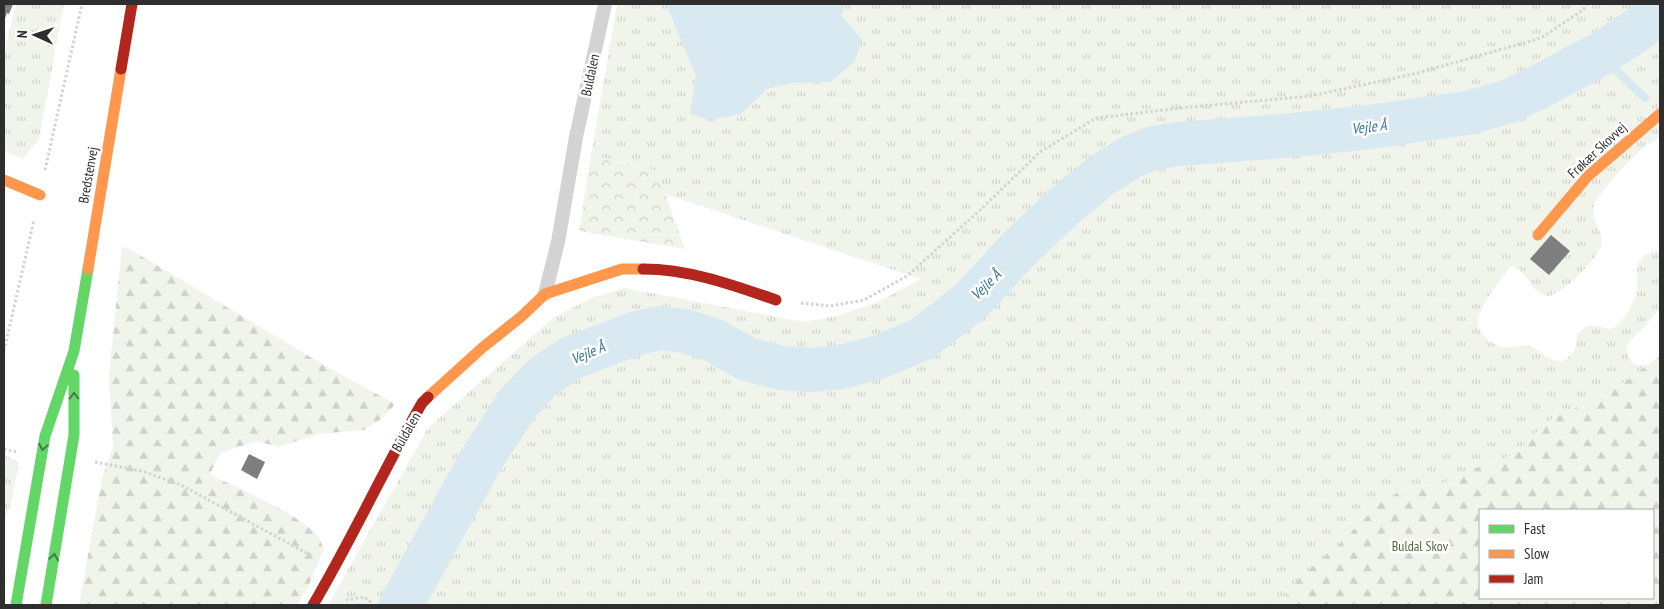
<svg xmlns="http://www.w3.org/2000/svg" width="1664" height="609" font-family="'PT Sans Narrow',sans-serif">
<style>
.grass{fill:url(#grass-tufts)}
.forest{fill:url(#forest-firs);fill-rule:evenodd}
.park{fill:url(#park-crowns)}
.water{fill:#d8e9f1}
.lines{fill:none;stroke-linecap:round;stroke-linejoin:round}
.stream{stroke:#d8e9f1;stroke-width:8}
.river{stroke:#d8e9f1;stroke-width:44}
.building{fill:#7e7e7e}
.path{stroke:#d3d3d3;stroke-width:3;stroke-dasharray:2.5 2.5;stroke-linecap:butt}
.lane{stroke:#d3d3d3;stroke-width:14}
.fast{stroke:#63d668;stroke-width:11}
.slow{stroke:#ff974d;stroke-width:11}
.jam{stroke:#b3261e;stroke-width:11}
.oneway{stroke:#467a48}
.labels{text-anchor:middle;stroke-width:5;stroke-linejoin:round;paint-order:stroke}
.street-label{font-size:14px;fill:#2e2e2e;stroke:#fff}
.park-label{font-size:14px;fill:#54693b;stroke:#fff}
.water-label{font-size:15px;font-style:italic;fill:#3b7590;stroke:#fff}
</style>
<defs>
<pattern id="grass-tufts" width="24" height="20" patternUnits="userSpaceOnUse" patternTransform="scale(1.25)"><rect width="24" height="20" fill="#f1f4eb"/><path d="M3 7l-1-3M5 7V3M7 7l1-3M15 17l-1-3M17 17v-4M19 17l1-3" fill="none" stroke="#cfd2ca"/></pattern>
<pattern id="forest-firs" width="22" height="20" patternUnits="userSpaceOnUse" patternTransform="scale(1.25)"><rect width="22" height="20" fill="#f1f4eb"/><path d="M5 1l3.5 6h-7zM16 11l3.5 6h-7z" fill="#cfd2ca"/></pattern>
<pattern id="park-crowns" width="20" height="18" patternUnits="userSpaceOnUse" patternTransform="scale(1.25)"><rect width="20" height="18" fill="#f1f4eb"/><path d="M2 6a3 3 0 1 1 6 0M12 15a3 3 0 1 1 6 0" fill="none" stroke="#cfd2ca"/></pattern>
</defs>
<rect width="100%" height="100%" fill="#fff"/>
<path class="grass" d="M16,4H64L39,139L23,159L4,151V55Z
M617,4H1660V137C1656,140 1651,142 1647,145C1636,153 1598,193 1594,205C1590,218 1602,230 1602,242C1601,256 1560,298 1546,296C1534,294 1527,274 1516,267H1510C1501,281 1476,308 1478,325C1479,331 1483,334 1486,338C1499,351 1513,347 1530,345C1542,353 1557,369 1569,357C1571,355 1573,354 1574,352C1579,342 1572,336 1584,328C1592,322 1600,328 1609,329C1621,329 1633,304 1636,294C1638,284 1636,273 1638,263L1646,254L1660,250V309L1628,344L1626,351C1631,364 1634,367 1648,365L1612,391L1555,417L1545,424L1514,455L1466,471L1452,480L1439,484L1414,485L1402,490L1380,503L1341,544L1300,577L1279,605H328L428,428L553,318L591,298L625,288L803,322L837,316L878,302L921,279L665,194L657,171L591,155Z
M4,455L19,462L11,503L4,521Z"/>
<path class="forest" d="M122,247L128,248L322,364L395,404L384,417L364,430L318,434L279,447L257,441L232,449L222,453L216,460L210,475C236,487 304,516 319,538C321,541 322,546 324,549L308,587L297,605H79L102,478L113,447L109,375Z
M1660,356V605H1279L1300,577L1341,543L1380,503L1402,490L1414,485L1438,484L1452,480L1466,471L1514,455L1545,424L1555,417L1612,391ZM1480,510H1653V598H1480Z"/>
<path class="park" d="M591,155L657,171L685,249L579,231Z"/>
<path class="water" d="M666,4H846L841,15L862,40L854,62L830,82L791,83L767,89L741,114L709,120L690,114L696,76Z"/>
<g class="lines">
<path class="stream" d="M1599,54L1645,98"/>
<path class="river" d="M401,605L481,460L518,403L544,376L571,358L634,334L660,328L685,331L713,340L747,359L781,368L811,370L841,367L879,357L922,339L972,300L1017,251L1063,207L1101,176L1129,158L1153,148L1178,144L1283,136L1362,128L1467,113L1507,102L1535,89L1604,52L1643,26L1660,8"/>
</g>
<path class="building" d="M4,4H13L9,14L7,13L4,21Z
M1551,235L1570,251L1549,275L1530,259Z
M249,454L265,462L257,479L241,470Z"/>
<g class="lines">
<path class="path" d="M45,170L82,4
M801,303L830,306L864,300L907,276L978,212L1040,152L1096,118L1180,108L1311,96L1418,73L1541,38L1583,10L1587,4
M4,351L34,220
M4,449L17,452
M95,462L142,471L181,485L312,556
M346,599L348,600L364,597L370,601L368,605"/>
<path class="lane" d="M545,294L558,242L576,137L605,4"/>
<path class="fast" d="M16,605L45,436L74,351L88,269
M46,605L74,435V375"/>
<path class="slow" d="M4,180L40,195
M1538,235L1588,176L1660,114
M88,269L121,69
M428,397L482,348L522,316L545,294L622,269H643"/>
<path class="jam" d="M121,69L132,4
M643,269C689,269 733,285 776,300
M313,605C352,539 384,469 422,403L428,397"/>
</g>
<defs><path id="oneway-chevron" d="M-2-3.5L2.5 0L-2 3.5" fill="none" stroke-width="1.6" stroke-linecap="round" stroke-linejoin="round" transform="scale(1.25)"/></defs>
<g class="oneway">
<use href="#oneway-chevron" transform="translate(74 396) rotate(-90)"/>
<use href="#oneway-chevron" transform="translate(43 447) rotate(100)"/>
<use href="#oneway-chevron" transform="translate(54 557) rotate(-81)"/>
</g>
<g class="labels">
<g class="street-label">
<text transform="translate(590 75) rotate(-78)" y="5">Buldalen</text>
<text transform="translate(1597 150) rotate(-43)" y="5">Frøkær Skovvej</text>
<text transform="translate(88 175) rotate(-80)" y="5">Bredstenvej</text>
<text transform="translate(406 432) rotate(-60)" y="5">Buldalen</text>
</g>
<g class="park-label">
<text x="1420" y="551">Buldal Skov</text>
</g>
<g class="water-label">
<text transform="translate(1369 127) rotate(-7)" y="5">Vejle Å</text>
<text transform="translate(986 285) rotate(-45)" y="5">Vejle Å</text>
<text transform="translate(588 353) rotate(-23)" y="5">Vejle Å</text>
</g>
</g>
<rect width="1664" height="609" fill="none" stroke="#2e2e2e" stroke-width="10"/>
<rect x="1479" y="509" width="175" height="90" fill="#ffffff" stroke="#ababab"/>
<rect x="1489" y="525" width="25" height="8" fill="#63d668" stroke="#ababab"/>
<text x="1524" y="534" font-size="15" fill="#2e2e2e">Fast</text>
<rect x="1489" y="550" width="25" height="8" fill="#ff974d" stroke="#ababab"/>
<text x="1524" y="559" font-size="15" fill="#2e2e2e">Slow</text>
<rect x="1489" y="575" width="25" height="8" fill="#b3261e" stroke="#ababab"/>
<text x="1524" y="584" font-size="15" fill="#2e2e2e">Jam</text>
<g transform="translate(35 35) rotate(273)" stroke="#ffffff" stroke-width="4" paint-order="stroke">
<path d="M0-4L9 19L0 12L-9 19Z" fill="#2e2e2e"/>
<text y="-8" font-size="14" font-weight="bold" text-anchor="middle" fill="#2e2e2e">N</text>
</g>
</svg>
